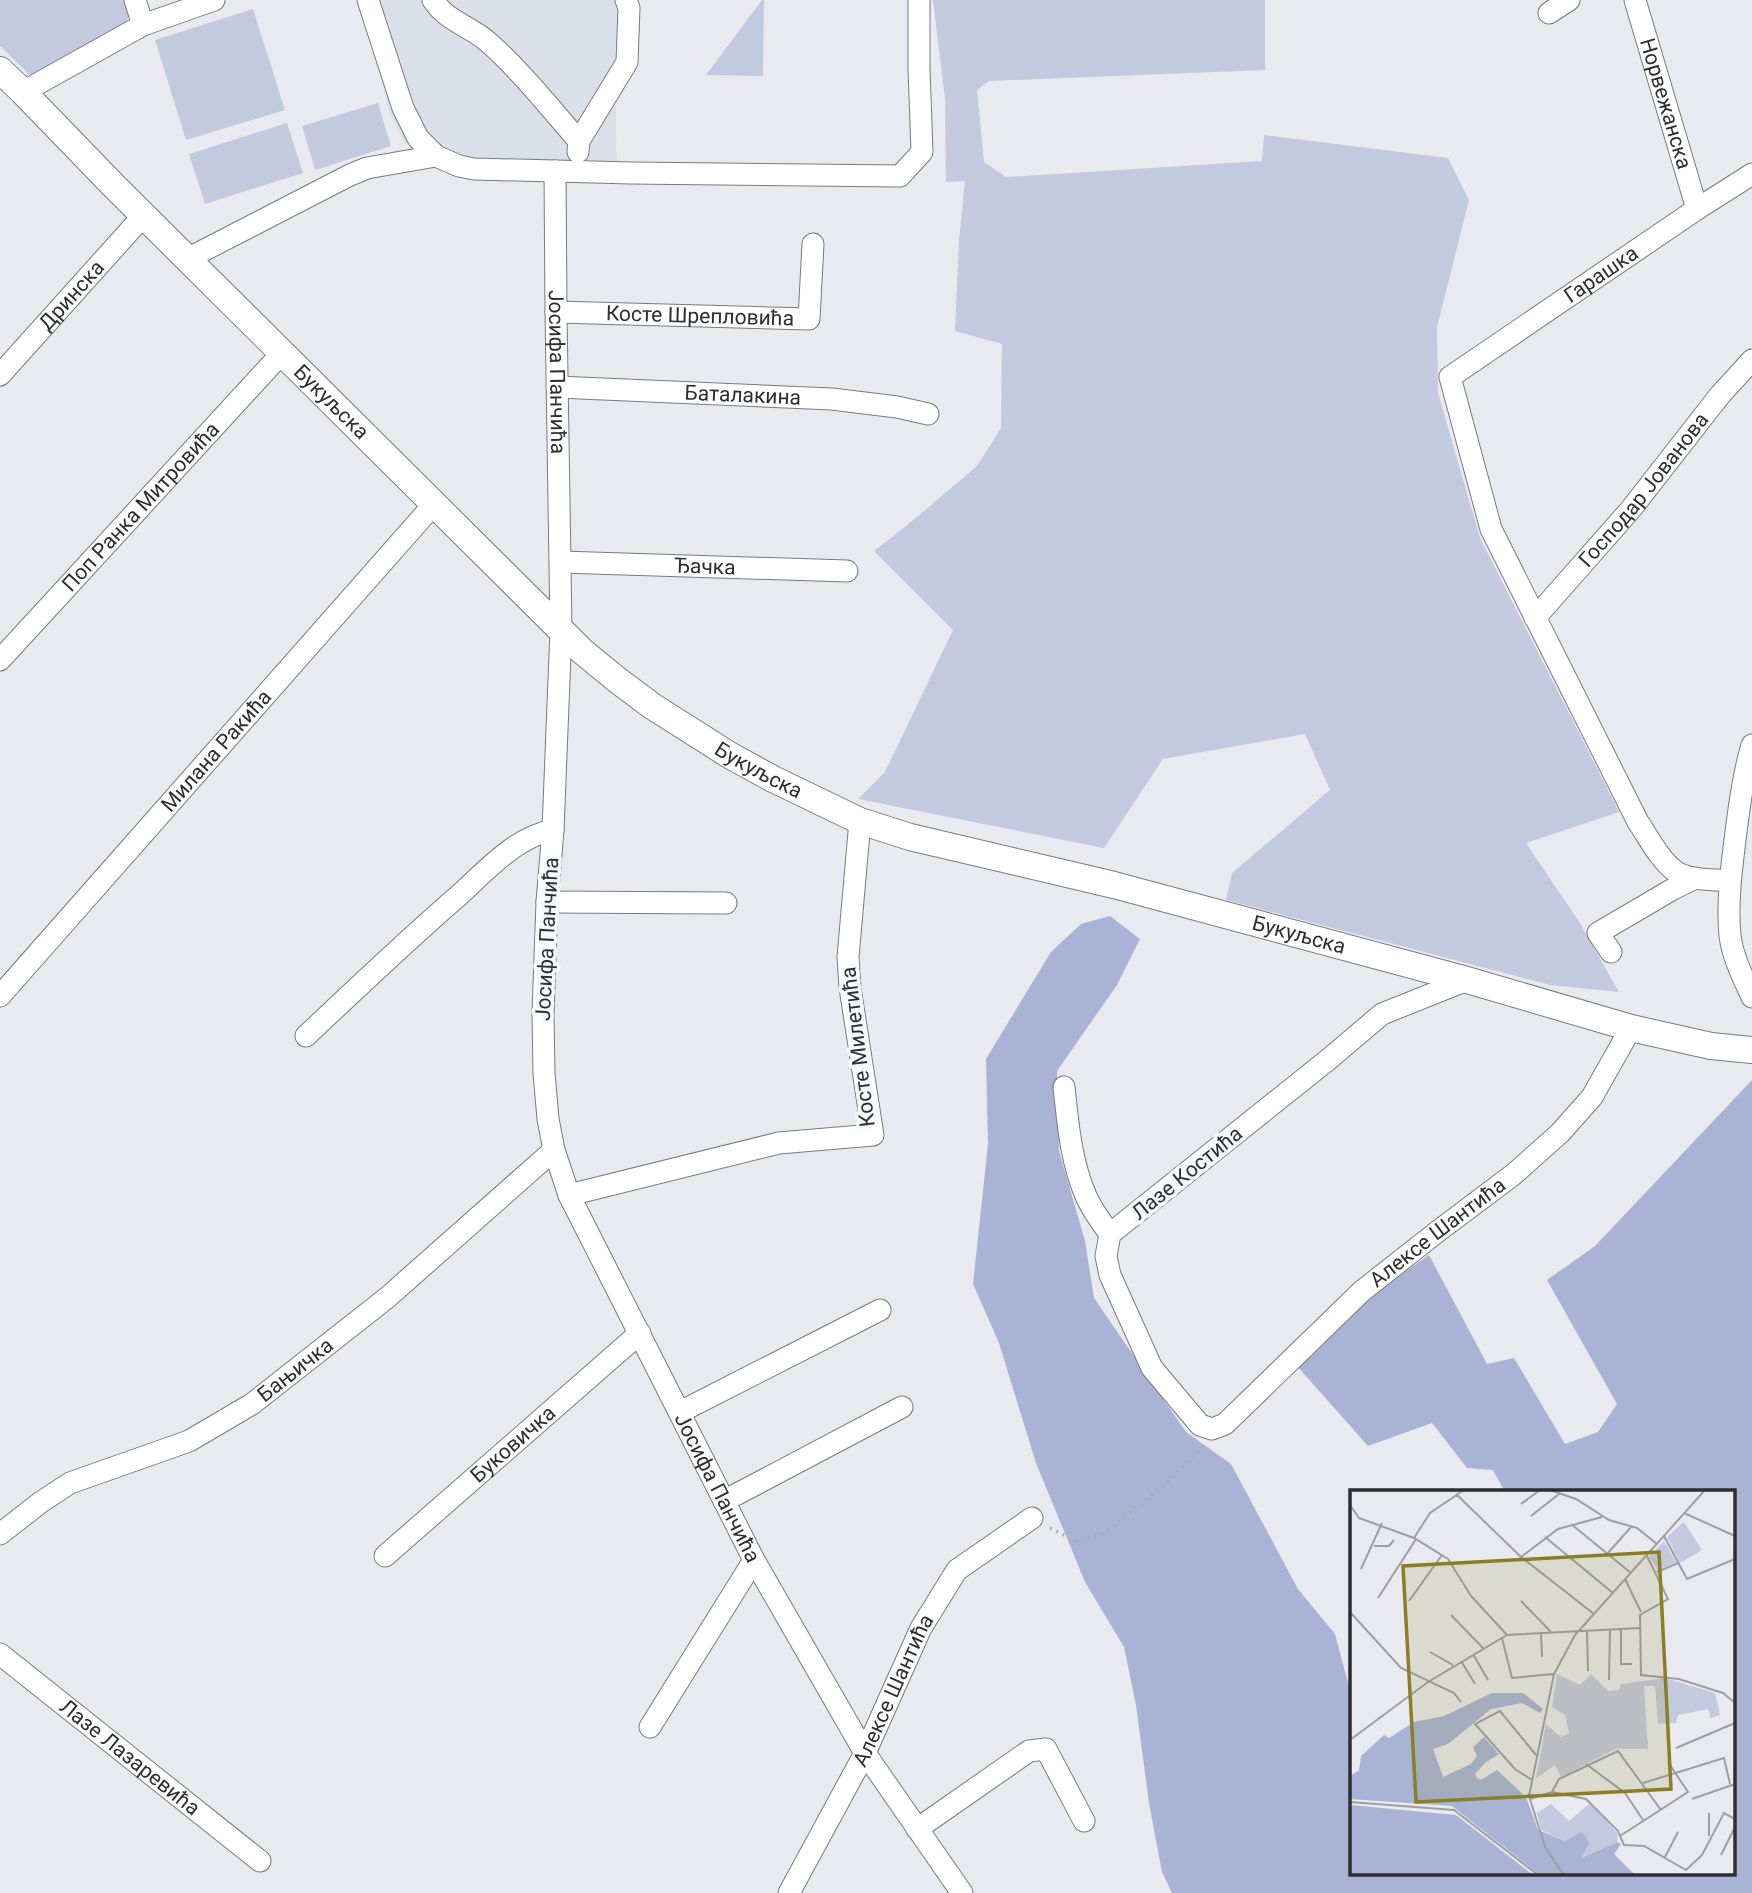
<svg xmlns="http://www.w3.org/2000/svg" width="1752" height="1893" font-family="Roboto,sans-serif">
<style>
.built{fill:#dbdfea}
.green{fill:#c3c9df}
.forest{fill:#a9b3d6}
.lines{fill:none;stroke-linecap:round;stroke-linejoin:round}
.minor-casing{stroke:#797a7e;stroke-width:23}
.major-casing{stroke:#797a7e;stroke-width:28}
.path{stroke:#adadb1;stroke-width:3.5;stroke-dasharray:2 5;stroke-linecap:butt}
.minor{stroke:#fff;stroke-width:21}
.major{stroke:#fff;stroke-width:26}
.labels{text-anchor:middle;stroke-width:7;stroke-linejoin:round;paint-order:stroke}
.street-label{font-size:21px;fill:#2e2e30;stroke:#f6f8fc}
.inset-road{fill:none;stroke:#9e9fa3;stroke-width:2}
.view{fill:#8a7f25;fill-opacity:0.15;stroke:#8a7f25;stroke-width:3.5}
.inset-edge{fill:none;stroke:#2e2e30;stroke-width:3.5}
</style>
<rect width="100%" height="100%" fill="#e9eaef"/>
<path class="built" d="M363,0H626L629,83H615L617,177L436,156L404,142L389,111Z"/>
<path class="green" d="M0,0H124L129,15L127,22L34,76L29,74L0,46Z
M762,0H764L763,76L706,75Z
M933,0H1265V70L989,81L977,90L984,162L1006,177L1262,161L1264,135L1448,158L1469,200L1437,327L1438,393L1480,538L1619,812L1526,843L1580,923L1619,992L1550,985L1226,900L1232,873L1330,790L1305,734L1163,759L1104,848L858,799L885,772L953,630L874,551L905,527L977,466L1001,428L1002,344L955,331L959,240L965,181L946,182L945,99Z
M253,9L285,110L186,140L155,40Z
M378,103L391,146L315,170L302,126Z
M287,123L303,173L205,204L189,154Z"/>
<path class="forest" d="M1110,916L1140,939L1117,985L1057,1071L1059,1151L1085,1241L1094,1298L1186,1432L1231,1464L1298,1589L1335,1634L1351,1694V1874H1733V1492H1505L1493,1470L1467,1468L1432,1423L1368,1446L1297,1366L1363,1301L1429,1255L1487,1364L1514,1358L1565,1444L1598,1432L1617,1404L1547,1280L1595,1246L1752,1080V1893H1172L1162,1872L1149,1803L1136,1705L1124,1647L1085,1582L1036,1463L999,1343L973,1284L988,1144L986,1059L1051,952L1081,924Z"/>
<g class="lines">
<g class="minor-casing">
<g id="minor">
<path d="M135,0L143,25"/>
<path d="M368,0L403,108L418,138L436,156L459,166L474,169L631,173L900,176L922,152L919,69V0"/>
<path d="M433,0C446,21 470,26 488,42C521,71 550,108 579,141"/>
<path id="s1" d="M1635,0L1697,209"/>
<path d="M1549,13L1569,0"/>
<path d="M23,92L143,25L214,0"/>
<path d="M578,152L579,141L627,62L629,8L626,0"/>
<path id="s2" d="M555,171L556,312L561,630L553,830L547,902L543,1014L544,1073L548,1119L554,1150L569,1195L754,1560L865,1753L962,1893"/>
<path d="M187,259L350,175L367,168L436,156"/>
<path id="s3" d="M556,312L809,319L813,244"/>
<path id="s4" d="M0,375L143,216"/>
<path id="s5" d="M557,387L832,399L897,407L928,414"/>
<path id="s6" d="M561,562L847,571"/>
<path id="s7" d="M1535,618L1631,509L1720,395L1752,360"/>
<path id="s8" d="M0,660L282,353"/>
<path d="M1752,745C1743,776 1739,808 1735,840C1731,872 1727,904 1730,936C1733,958 1743,977 1752,997"/>
<path id="s9" d="M1730,881C1713,879 1689,881 1675,871C1659,859 1649,838 1638,822L1491,529L1450,377L1697,209L1752,174"/>
<path d="M547,902L726,903"/>
<path d="M1611,952L1598,933L1673,889L1695,878"/>
<path id="s10" d="M1467,980L1382,1014L1329,1059L1110,1234L1106,1256L1110,1275L1152,1368L1200,1425L1212,1429L1225,1424L1362,1291L1437,1232L1514,1174L1560,1133L1592,1097L1631,1028"/>
<path id="s11" d="M0,996L434,504"/>
<path d="M306,1036C356,989 405,942 457,897C485,872 515,837 553,830"/>
<path d="M1064,1087C1068,1124 1071,1162 1086,1196C1092,1210 1101,1222 1110,1234"/>
<path d="M569,1195L779,1143L873,1135L850,988L848,957L860,821"/>
<path d="M680,1412L880,1310"/>
<path d="M724,1501L902,1407"/>
<path id="s12" d="M0,1534L41,1502L70,1483L189,1441L252,1404L388,1297L554,1150"/>
<path id="s13" d="M385,1556L640,1333"/>
<path id="s14" d="M0,1654L260,1861"/>
<path d="M650,1727L754,1560"/>
<path d="M917,1829L1029,1751L1046,1749L1084,1821"/>
<path id="s15" d="M789,1893L865,1753L921,1628L957,1570L1032,1518"/>
</g>
</g>
<g class="major-casing">
<g id="major">
<path id="s16" d="M0,70L23,92L114,186L582,651L616,679L652,706L731,756L773,779L860,821L910,837L1114,885L1467,980L1631,1028L1711,1046L1752,1050"/>
</g>
</g>
<path class="path" d="M1050,1528L1078,1542L1106,1532L1170,1480L1203,1446"/>
<use href="#minor" class="minor"/>
<use href="#major" class="major"/>
</g>
<g class="labels">
<g class="street-label">
<text dy="7" stroke="none"><textPath href="#s1" startOffset="108">Норвежанска</textPath></text>
<text dy="7" stroke="none"><textPath href="#s9" startOffset="786">Гарашка</textPath></text>
<text dy="7" stroke="none"><textPath href="#s4" startOffset="107">Дринска</textPath></text>
<text dy="7" stroke="none"><textPath href="#s3" startOffset="144">Косте Шрепловића</textPath></text>
<text dy="7" stroke="none"><textPath href="#s2" startOffset="201">Јосифа Панчића</textPath></text>
<text dy="7" stroke="none"><textPath href="#s5" startOffset="186">Баталакина</textPath></text>
<text dy="7" stroke="none"><textPath href="#s16" startOffset="469">Букуљска</textPath></text>
<text dy="7" stroke="none"><textPath href="#s7" startOffset="168">Господар Јованова</textPath></text>
<text dy="7" stroke="none"><textPath href="#s8" startOffset="208">Поп Ранка Митровића</textPath></text>
<text dy="7" stroke="none"><textPath href="#s6" startOffset="144">Ђачка</textPath></text>
<text dy="7" stroke="none"><textPath href="#s11" startOffset="327">Милана Ракића</textPath></text>
<text dy="7" stroke="none"><textPath href="#s16" startOffset="1036">Букуљска</textPath></text>
<text dy="7" stroke="none"><textPath href="#s16" startOffset="1603">Букуљска</textPath></text>
<text transform="translate(547 939) rotate(-87)" y="7">Јосифа Панчића</text>
<text transform="translate(858 1047) rotate(-97)" y="7">Косте Милетића</text>
<text transform="translate(1187 1173) rotate(-39)" y="7">Лазе Костића</text>
<text dy="7" stroke="none"><textPath href="#s10" startOffset="973">Алексе Шантића</textPath></text>
<text dy="7" stroke="none"><textPath href="#s12" startOffset="341">Бањичка</textPath></text>
<text dy="7" stroke="none"><textPath href="#s13" startOffset="170">Буковичка</textPath></text>
<text dy="7" stroke="none"><textPath href="#s2" startOffset="1356">Јосифа Панчића</textPath></text>
<text dy="7" stroke="none"><textPath href="#s15" startOffset="228">Алексе Шантића</textPath></text>
<text dy="7" stroke="none"><textPath href="#s14" startOffset="166">Лазе Лазаревића</textPath></text>
</g>
</g>
<g transform="translate(1350 1490)">
<rect width="385" height="385" fill="#e9eaef"/>
<path d="M334,32L352,60L330,73L317,47ZM314,51L326,72L308,80L299,67ZM207,184L230,195L241,184L258,201L269,200L271,194L315,188L365,203L370,225L361,228L358,219L328,225L326,233L308,234L305,196H294L298,259H266L211,287L205,275L186,288L196,234L211,247L219,243L215,225L202,217ZM240,313L268,344L267,352L230,368L239,354L230,342L215,351L191,340L187,323L201,314L219,331Z" fill="#c3c9df"/>
<path d="M142,203H173L193,219L190,223L172,213L141,219L98,254L83,259L93,287L121,274L127,266L123,257L134,247L149,264L135,273L125,284L127,288L131,290L147,280L176,307L188,340L215,351L230,342L235,345L239,354L231,368L267,352L271,354L264,364L285,385H190L102,316L0,309V286L9,280L11,266L34,245L39,248L64,232L94,226ZM0,315L106,325L183,385H0Z" fill="#a9b3d6"/>
<path class="inset-road" d="M200,0L226,9L259,30L287,38L307,54M106,4L171,67L244,124M171,14L190,0M0,15L9,28L64,48L98,69L121,106L157,145M334,23L385,46M181,26L209,4M221,34L281,83M314,46L337,89L385,69M195,47L263,103M64,48L80,23L114,0M24,56H39L44,50M257,64L282,36M297,66L318,109L290,125L291,185L329,189L373,203L385,213M171,67L208,39L252,27M11,79L32,33M307,82L328,73M275,89L291,122M28,108L66,49M59,111L92,65M171,111L201,142M0,122L51,178L104,203L111,212M101,125L133,158M271,140V174H282M237,142L238,181M191,143L192,167M152,148L162,188L204,184M80,162L103,175M123,164L138,190M111,171L125,194M259,190L260,140M0,250L78,192L157,145L290,138M326,258L385,233M236,274L275,303L293,330M182,290L165,279L125,234L150,221L186,265M293,293L374,268L380,294M202,302L209,289L268,261L311,320M180,309L202,302L236,309L268,341L274,355L294,356L336,380L352,365L374,323L385,329M342,309L385,294M0,312L104,320L188,385M359,323V346M270,346L338,302L318,272M371,365L385,337M315,367L328,342M214,385L195,357L179,306L204,184L225,145L355,0"/>
<path class="view" d="M309,62L321,299L66,312L53,76Z"/>
<rect width="385" height="385" class="inset-edge"/>
</g>
</svg>
